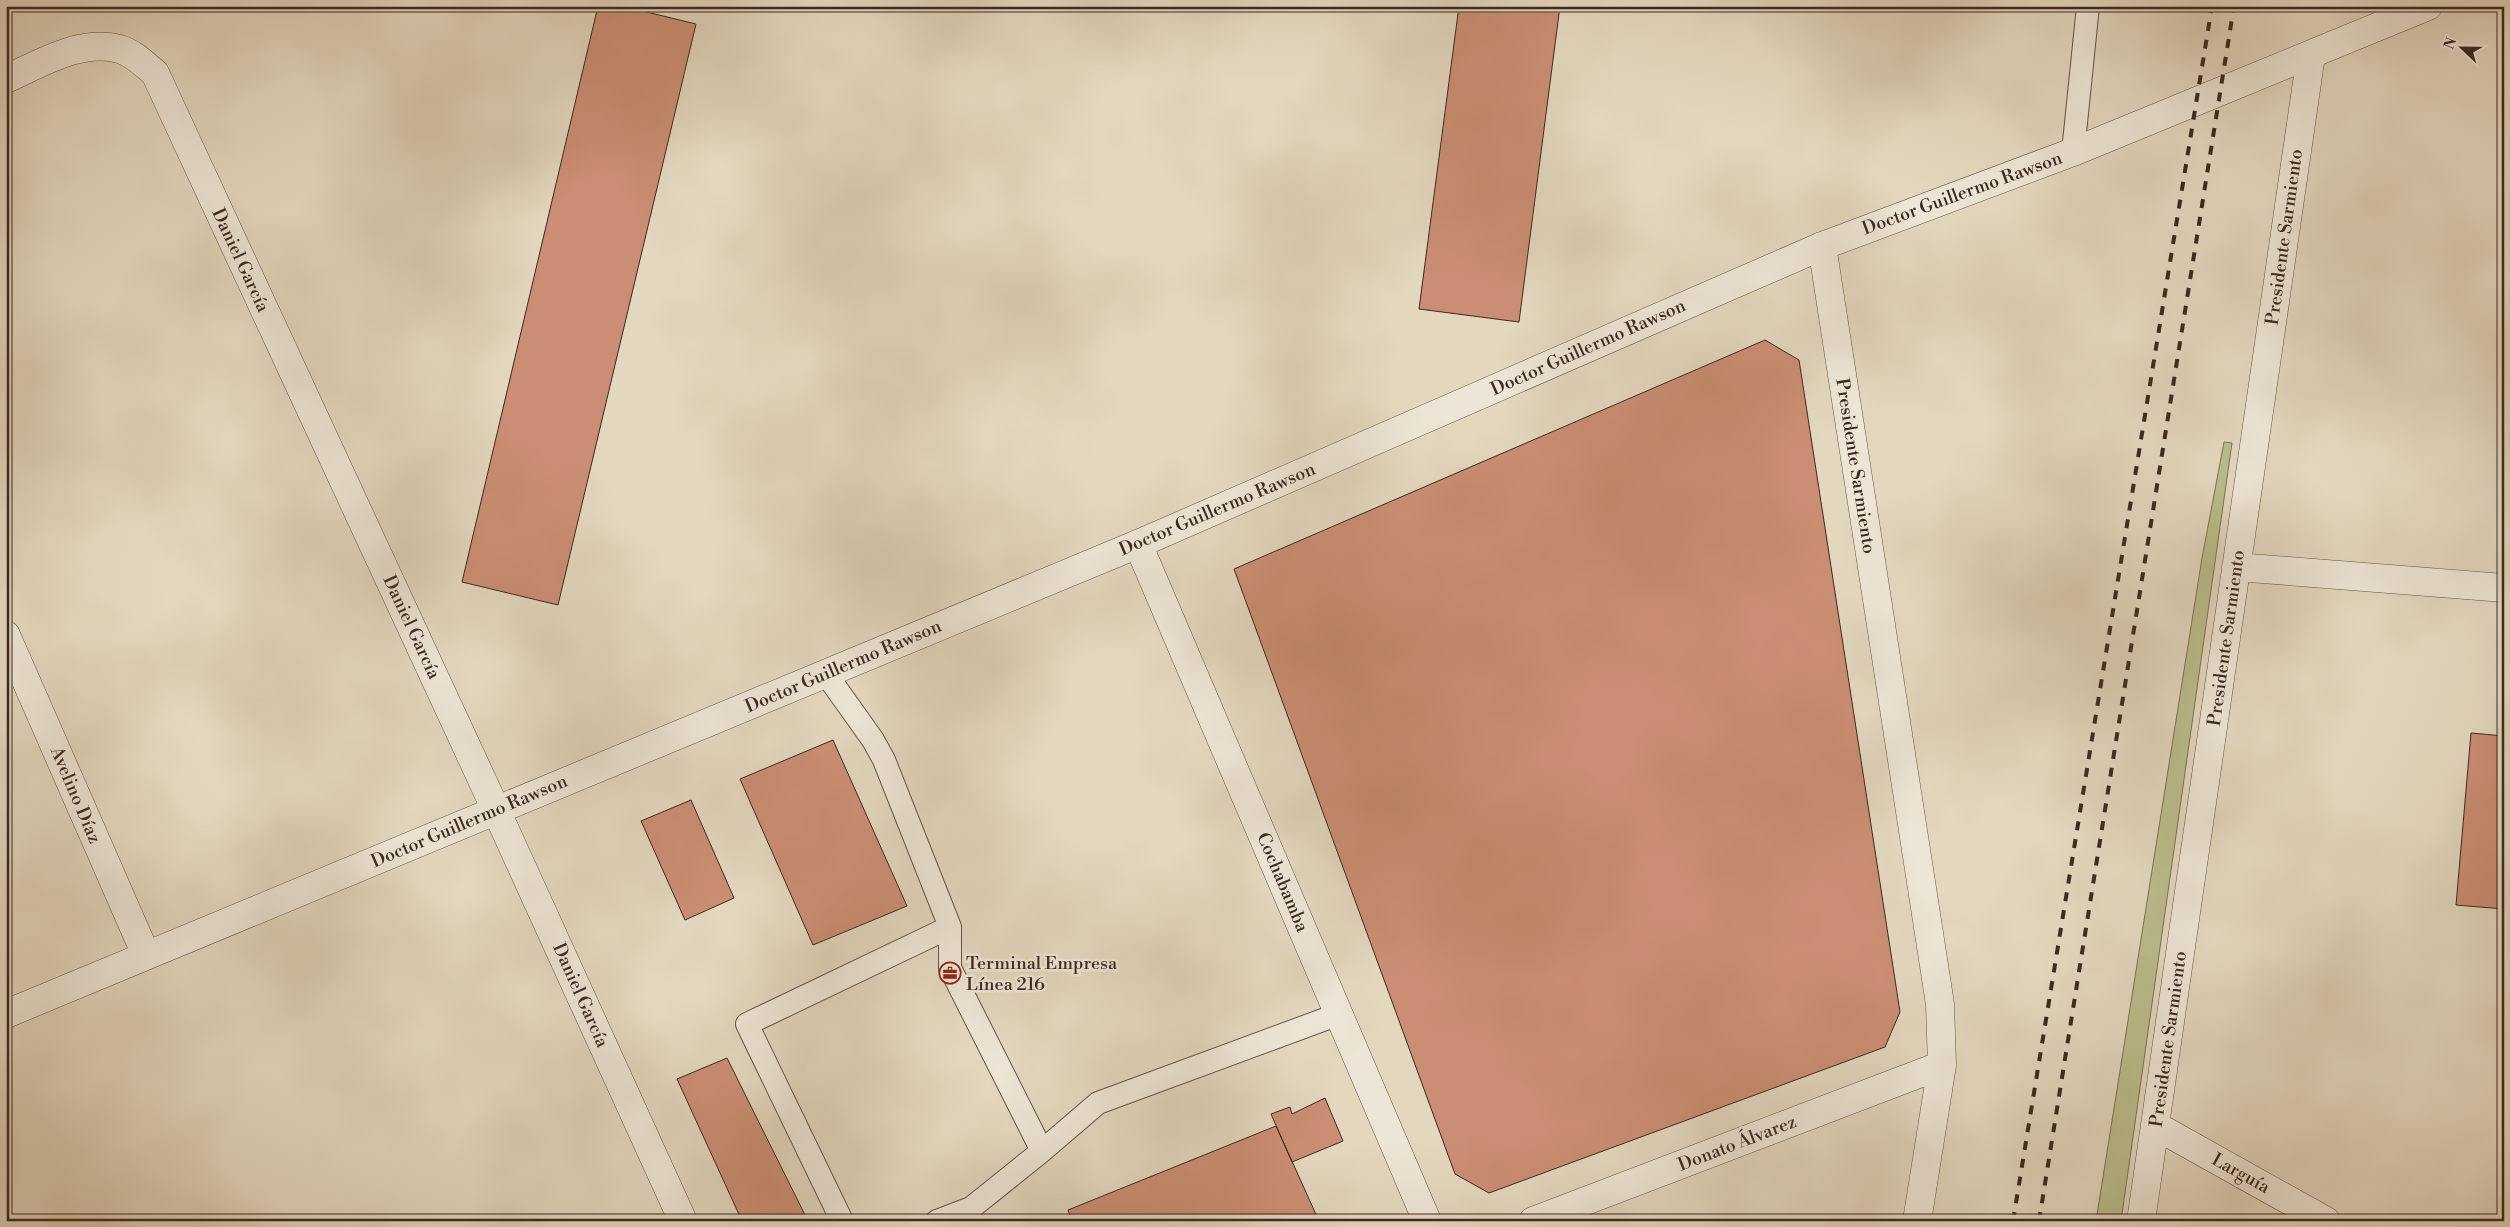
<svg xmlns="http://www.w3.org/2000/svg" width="2510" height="1227" font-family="'Libre Bodoni',serif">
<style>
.green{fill:#babc8c;stroke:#7b7257}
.building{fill:#cb8e74;stroke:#3c2922}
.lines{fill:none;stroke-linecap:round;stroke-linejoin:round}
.service-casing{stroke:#665449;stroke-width:24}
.minor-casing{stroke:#665449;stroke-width:29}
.tertiary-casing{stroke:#665449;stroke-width:29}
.service{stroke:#ede5d5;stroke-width:22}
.minor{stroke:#ede5d5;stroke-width:28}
.tertiary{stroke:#ede5d5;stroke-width:28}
.rail{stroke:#3c2922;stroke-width:4;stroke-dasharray:9 9;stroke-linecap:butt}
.labels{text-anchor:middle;stroke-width:5;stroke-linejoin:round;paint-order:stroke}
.street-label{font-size:18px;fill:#3c2922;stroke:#ede5d5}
.poi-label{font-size:18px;fill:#3c2922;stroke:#ede5d5;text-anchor:start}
</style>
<rect width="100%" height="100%" fill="#e3d7be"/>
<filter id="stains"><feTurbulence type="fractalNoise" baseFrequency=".004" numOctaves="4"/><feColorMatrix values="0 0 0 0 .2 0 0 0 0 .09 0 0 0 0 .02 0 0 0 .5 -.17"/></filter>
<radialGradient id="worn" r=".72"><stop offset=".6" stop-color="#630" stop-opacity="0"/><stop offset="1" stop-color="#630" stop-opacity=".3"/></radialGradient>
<path class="green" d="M2224,442L2232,443L2121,1221H2096L2202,558Z"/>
<path class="building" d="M598,6H622L696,24L558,605L462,582Z
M1459,6H1560L1519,322L1419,309Z
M1765,340L1799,360L1900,1012L1885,1047L1489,1193L1455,1174L1234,569Z
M2471,733L2504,736V909L2456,905Z
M833,740L907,906L813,945L740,779Z
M691,800L734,898L685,920L641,821Z
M727,1058L806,1217L797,1221H742L677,1079Z
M1325,1098L1343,1141L1292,1162L1271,1114L1290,1107L1292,1114Z
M1276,1126L1319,1221H1072L1068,1210Z"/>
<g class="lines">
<g class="service-casing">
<path id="service" d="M2073,152L2088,6
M826,674L873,740L884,760L950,927V968L1042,1151L1098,1103L1339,1014
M842,1221L747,1024L950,927
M937,1221L971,1208L1042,1151"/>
</g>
<g class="minor-casing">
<path id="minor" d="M6,79C40,64 81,38 120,49C133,53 144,64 155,73L496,810L683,1221
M1822,246L1940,1004L1942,1065L1917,1221
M1138,544L1427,1221
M2236,567L2504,588
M6,635L146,955
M2156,1126L2326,1221
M1533,1221L1942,1065
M2141,1221L2311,55"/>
</g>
<g class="tertiary-casing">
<path id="tertiary" d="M6,1014L1138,544L1822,246L2073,152L2428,6"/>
</g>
<use href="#service" class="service"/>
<use href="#minor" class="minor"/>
<use href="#tertiary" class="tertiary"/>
<path class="rail" d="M2013,1221L2212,6
M2039,1221L2234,6"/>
</g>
<defs>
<g id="office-ring" transform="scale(1.125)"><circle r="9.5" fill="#ede5d5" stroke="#8f2418" stroke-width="1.5"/><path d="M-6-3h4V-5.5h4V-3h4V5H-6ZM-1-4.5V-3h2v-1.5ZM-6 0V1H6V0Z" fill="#8f2418"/></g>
</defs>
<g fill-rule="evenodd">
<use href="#office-ring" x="950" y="973"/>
</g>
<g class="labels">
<g class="street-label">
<text transform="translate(1962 193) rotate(-20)" y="6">Doctor Guillermo Rawson</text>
<text transform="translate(2284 237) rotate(-82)" y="6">Presidente Sarmiento</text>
<text transform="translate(241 260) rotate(65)" y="6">Daniel García</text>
<text transform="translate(1588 347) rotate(-24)" y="6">Doctor Guillermo Rawson</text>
<text transform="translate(1856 466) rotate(81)" y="6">Presidente Sarmiento</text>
<text transform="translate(1217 509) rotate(-23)" y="6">Doctor Guillermo Rawson</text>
<text transform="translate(412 627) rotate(65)" y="6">Daniel García</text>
<text transform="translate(2226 638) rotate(-82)" y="6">Presidente Sarmiento</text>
<text transform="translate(843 666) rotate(-23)" y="6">Doctor Guillermo Rawson</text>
<text transform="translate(76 795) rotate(67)" y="6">Avelino Díaz</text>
<text transform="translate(469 821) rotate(-23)" y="6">Doctor Guillermo Rawson</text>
<text transform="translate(1283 882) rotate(67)" y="6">Cochabamba</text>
<text transform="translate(581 995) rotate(66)" y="6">Daniel García</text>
<text transform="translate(2168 1039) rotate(-82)" y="6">Presidente Sarmiento</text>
<text transform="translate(1737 1143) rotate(-21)" y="6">Donato Álvarez</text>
<text transform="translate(2241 1173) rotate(29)" y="6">Larguía</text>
</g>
<g class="poi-label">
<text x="966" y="969">Terminal Empresa<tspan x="966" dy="21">Línea 216</tspan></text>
</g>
</g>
<rect width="2510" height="1227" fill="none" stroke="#e3d7be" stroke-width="25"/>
<rect x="8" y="8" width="2495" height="1212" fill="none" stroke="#3c2922" stroke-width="2.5"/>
<rect x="12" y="12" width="2485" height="1202" fill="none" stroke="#3c2922"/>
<g transform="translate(2462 48) rotate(292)" stroke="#ede5d5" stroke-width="4" paint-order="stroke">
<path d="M0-4L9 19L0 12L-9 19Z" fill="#3c2922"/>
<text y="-8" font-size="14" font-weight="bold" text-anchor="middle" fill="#3c2922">N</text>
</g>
<rect width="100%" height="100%" filter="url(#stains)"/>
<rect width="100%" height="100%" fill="url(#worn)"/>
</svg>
